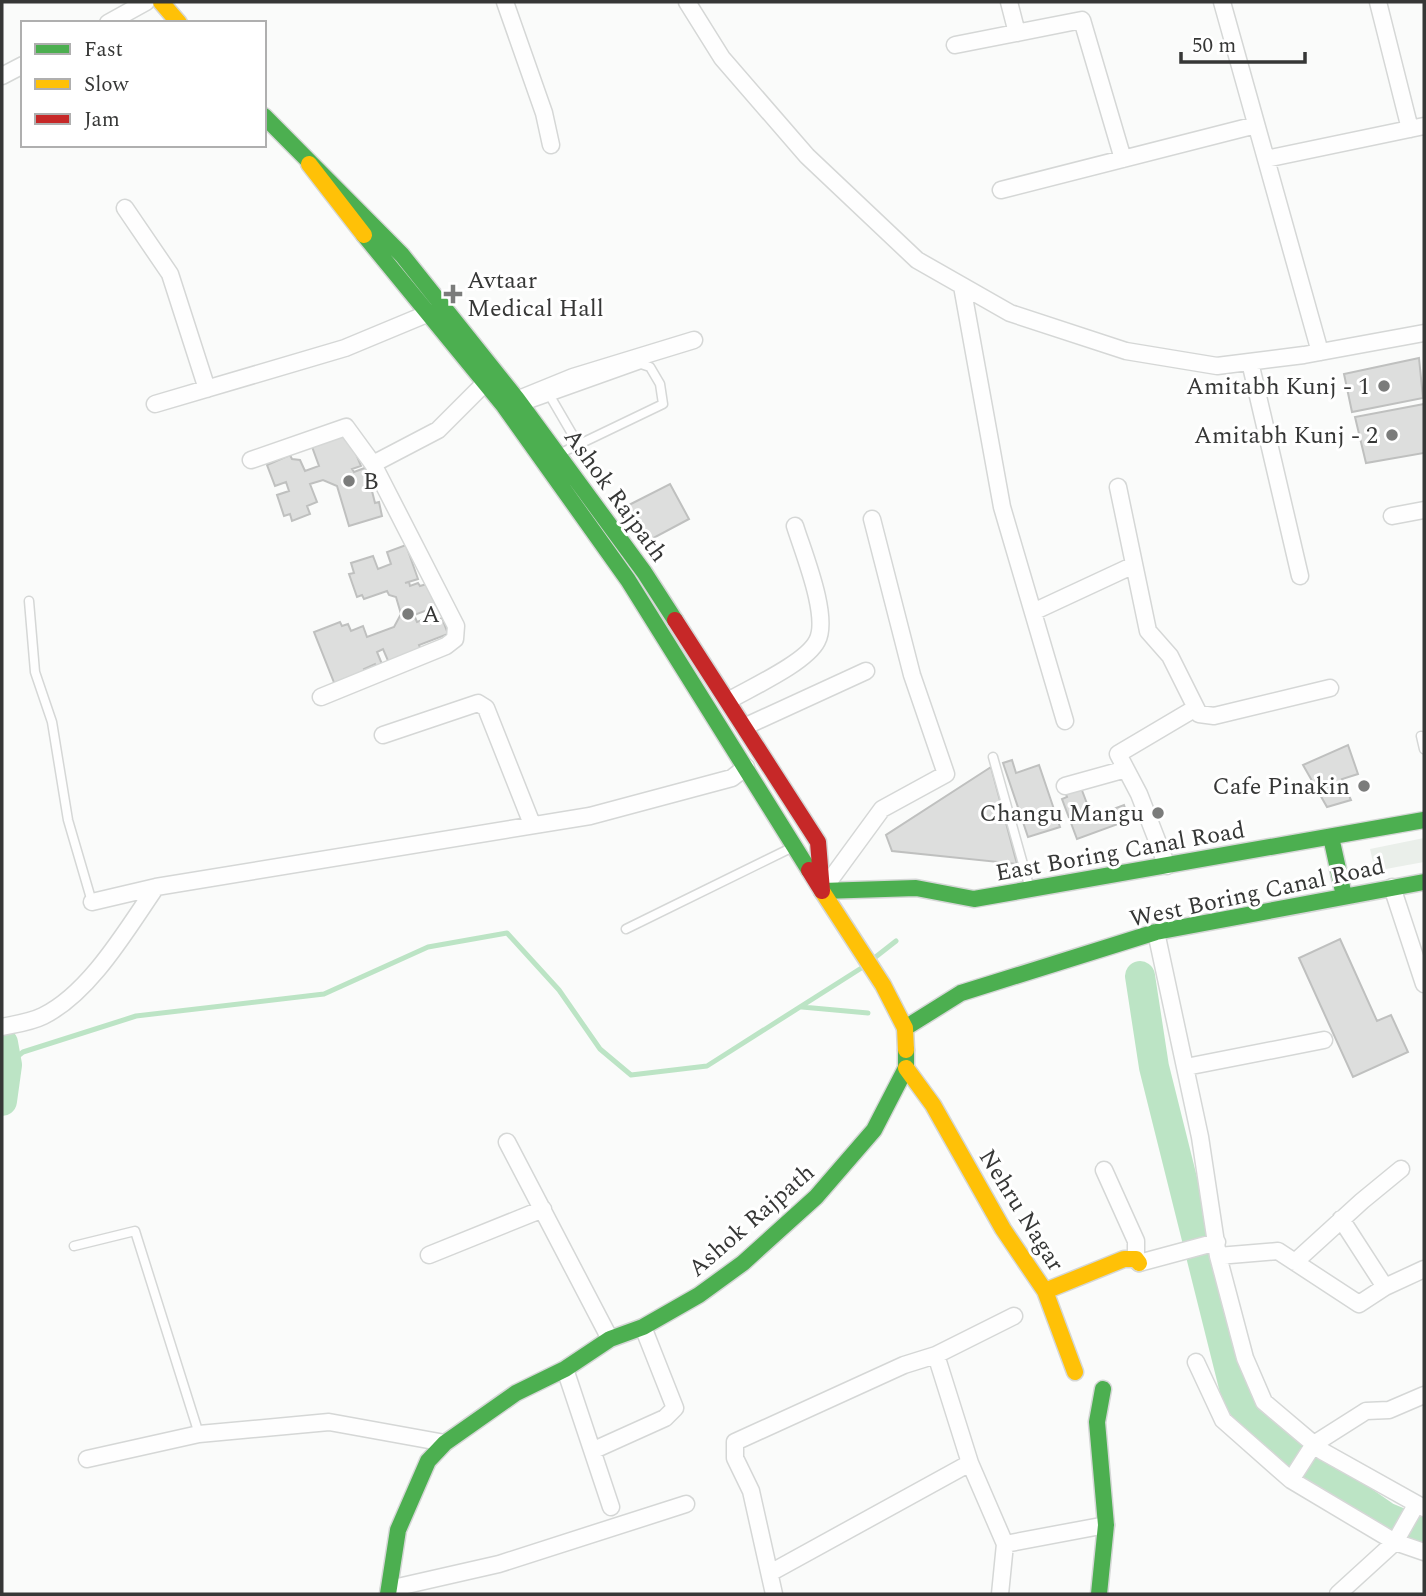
<svg xmlns="http://www.w3.org/2000/svg" width="1426" height="1596" font-family="Spectral,serif">
<style>
.built{fill:#eaefea}
.lines{fill:none;stroke-linecap:round;stroke-linejoin:round}
.stream{stroke:#bce4c5;stroke-width:5}
.river{stroke:#bce4c5;stroke-width:30}
.building{fill:#dddedd;stroke:#bfc0bf;stroke-width:2}
.lane-casing{stroke:#d5d7d6;stroke-width:11}
.street-casing{stroke:#d5d7d6;stroke-width:19}
.fast-casing{stroke:#d5d7d6;stroke-width:19}
.slow-casing{stroke:#d5d7d6;stroke-width:19}
.jam-casing{stroke:#d5d7d6;stroke-width:19}
.lane{stroke:#fefefe;stroke-width:8}
.street{stroke:#fefefe;stroke-width:16}
.fast{stroke:#4caf50;stroke-width:16}
.slow{stroke:#ffc107;stroke-width:16}
.jam{stroke:#c62828;stroke-width:16}
.poi-dot{fill:#7b7c7b;stroke:#fff;stroke-width:2.5}
.labels{text-anchor:middle;stroke-width:6;stroke-linejoin:round;paint-order:stroke}
.poi-label{font-size:24px;fill:#363736;stroke:#fff;text-anchor:end}
.street-label{font-size:24px;fill:#363736;stroke:#fff}
</style>
<rect width="100%" height="100%" fill="#fafbfa"/>
<path class="built" d="M1424,838V862L1375,871L1370,849Z"/>
<g class="lines">
<path class="stream" d="M873,959L896,941
M802,1007L868,1013
M7,1065L23,1052L136,1016L324,994L428,947L507,933L559,990L600,1049L631,1075L707,1066L863,967"/>
<path class="river" d="M1140,976L1154,1067L1237,1399L1271,1437L1386,1517L1424,1533
M2,1101L7,1065L3,1043"/>
</g>
<path class="building" d="M1419,358L1423,398L1352,412L1344,374Z
M1424,404V453L1366,463L1355,417Z
M348,434L361,466L352,469L354,472L367,467L375,488L372,491L375,503L379,502L382,516L349,526L337,486L323,480L310,484L317,502L307,506L310,514L292,521L290,514L284,516L277,495L289,491L286,482L275,486L267,465L290,455L292,459L300,460L305,471L319,466L311,444Z
M670,484L689,519L646,542L623,508Z
M406,545L418,579L405,583L409,582L410,586L418,583L420,586L430,583L437,602L433,608L414,615L417,622L430,617L432,622L442,618L448,634L419,645L421,650L389,663L383,649L377,652L384,669L378,671L375,664L364,669L365,672L335,685L314,632L340,622L342,626L348,624L351,631L363,626L367,637L394,627L401,614L396,597L389,595L387,591L364,599L362,595L357,597L349,574L354,573L351,563L373,556L378,569L391,564L387,552Z
M1348,745L1358,774L1342,779L1351,800L1327,807L1303,765Z
M1012,760L1016,773L1039,765L1060,827L1028,837L1003,763Z
M991,767L1017,864L892,851L886,835Z
M1080,785L1092,817L1124,805L1129,820L1077,839L1062,799L1067,797L1065,791Z
M1340,939L1377,1021L1391,1015L1408,1052L1353,1077L1299,958Z"/>
<g class="lines">
<g class="lane-casing">
<path id="lane" d="M550,396L578,444
M526,405L641,364L650,367L660,384L663,404L561,453
M29,601L35,672L52,722L68,820L92,902
M1421,736L1424,749
M993,757L1030,889
M626,929L793,847
M74,1246L135,1231L199,1434"/>
</g>
<g class="street-casing">
<path id="street" d="M505,2L544,113L551,145
M687,2L722,58L807,156L917,260L1010,313L1126,351L1217,366L1304,355L1424,333
M1009,2L1017,33
M1222,2L1320,352
M1378,2L1410,129
M108,23L146,2
M955,45L1082,20L1123,159
M2,76L23,65
M1266,159L1424,126
M1001,190L1256,125
M125,208L170,274L207,389
M962,286L1002,507L1065,721
M1250,362L1300,576
M509,403L573,377L694,340
M155,404L345,348L434,311
M251,460L346,427L373,464
M1118,487L1148,631L1170,656L1199,714L1214,716L1330,688
M1392,516L1424,510
M1033,612L1134,565
M321,697L446,646L455,639L456,626L373,464L438,430L485,383
M728,701C750,688 806,663 817,641C830,617 803,552 795,526
M744,727L866,671
M383,735L478,703L486,708L532,824
M1065,786L1126,769
M1167,866L1139,794L1118,754L1194,709
M1392,887L1424,984
M822,891L882,809L946,774L912,675L872,519
M92,902L156,887L590,816L732,778L746,767
M1156,932L1200,1137L1218,1256L1245,1358L1264,1402L1322,1451L1424,1508
M2,1027C16,1024 31,1022 43,1016C90,993 127,929 156,887
M1186,1067L1324,1040
M507,1142L610,1339
M1104,1170L1136,1241V1259
M1341,1219L1385,1287
M429,1255L543,1209
M1218,1256L1278,1251L1359,1304L1385,1287L1424,1269
M1295,1262L1362,1201L1401,1169
M1139,1263L1217,1242
M1196,1362L1223,1420L1291,1480L1395,1542L1424,1552
M565,1369L611,1507
M594,1450L665,1418L675,1408L643,1327
M87,1459L199,1434L329,1422L445,1443
M970,1463L1005,1544L1000,1594
M1291,1480L1314,1444L1366,1411L1389,1410L1424,1395
M1005,1544L1106,1525
M770,1573L970,1463L936,1355
M389,1589L499,1564L686,1504
M774,1594L751,1491L735,1458V1442L904,1365L936,1355L1014,1316
M1338,1594L1395,1542L1416,1505"/>
</g>
<g class="fast-casing">
<path id="fast" d="M264,116L402,255L517,399L644,572L675,620
M364,235L504,406L628,580L809,870
M1331,837L1344,896
M822,891L916,888L974,899L1424,820
M905,1028L961,993L1156,932L1424,882
M388,1594L398,1530L428,1461L445,1443L516,1393L565,1369L610,1339L643,1327L699,1295L743,1263L816,1197L874,1130L906,1068V1050
M1099,1594L1106,1525L1097,1422L1103,1389"/>
</g>
<g class="slow-casing">
<path id="slow" d="M161,2L179,23
M309,164L364,235
M822,891L883,985L905,1028L906,1050
M906,1068L933,1105L1003,1229L1045,1291L1124,1259H1136L1139,1263
M1045,1291L1075,1372"/>
</g>
<g class="jam-casing">
<path id="jam" d="M675,620L818,842L822,891L809,870"/>
</g>
<use href="#lane" class="lane"/>
<use href="#street" class="street"/>
<use href="#fast" class="fast"/>
<use href="#slow" class="slow"/>
<use href="#jam" class="jam"/>
</g>
<g class="poi-dot">
<path d="M449.5 283.5h7v7h7v7h-7v7h-7v-7h-7v-7h7z"/>
<circle cx="1384" cy="386" r="7"/>
<circle cx="1392" cy="435" r="7"/>
<circle cx="349" cy="481" r="7"/>
<circle cx="408" cy="614" r="7"/>
<circle cx="1364" cy="786" r="7"/>
<circle cx="1158" cy="813" r="7"/>
</g>
<g class="labels">
<g class="poi-label">
<text x="467" y="288" text-anchor="start">Avtaar<tspan x="467" dy="28">Medical Hall</tspan></text>
<text x="1370" y="394">Amitabh Kunj - 1</text>
<text x="1378" y="443">Amitabh Kunj - 2</text>
<text x="363" y="489" text-anchor="start">B</text>
<text x="422" y="622" text-anchor="start">A</text>
<text x="1350" y="794">Cafe Pinakin</text>
<text x="1144" y="821">Changu Mangu</text>
</g>
<g class="street-label">
<text transform="translate(616 495) rotate(54)" y="8">Ashok Rajpath</text>
<text transform="translate(1120 851) rotate(-10)" y="8">East Boring Canal Road</text>
<text transform="translate(1257 892) rotate(-12)" y="8">West Boring Canal Road</text>
<text transform="translate(1022 1210) rotate(58)" y="8">Nehru Nagar</text>
<text transform="translate(751 1220) rotate(-41)" y="8">Ashok Rajpath</text>
</g>
</g>
<rect width="1426" height="1596" fill="none" stroke="#363736" stroke-width="7"/>
<rect x="21" y="21" width="245" height="126" fill="#ffffff" stroke="#afafaf" stroke-width="2"/>
<rect x="35" y="44" width="35" height="10" fill="#4caf50" stroke="#afafaf" stroke-width="2"/>
<text x="84" y="56" font-size="21" fill="#363736">Fast</text>
<rect x="35" y="79" width="35" height="10" fill="#ffc107" stroke="#afafaf" stroke-width="2"/>
<text x="84" y="91" font-size="21" fill="#363736">Slow</text>
<rect x="35" y="114" width="35" height="10" fill="#c62828" stroke="#afafaf" stroke-width="2"/>
<text x="84" y="126" font-size="21" fill="#363736">Jam</text>
<path d="M1181 52v10h124v-10" fill="none" stroke="#363736" stroke-width="3.5"/>
<text x="1192" y="52" font-size="21" fill="#363736" stroke="#ffffff" stroke-width="5" paint-order="stroke">50 m</text>
</svg>
